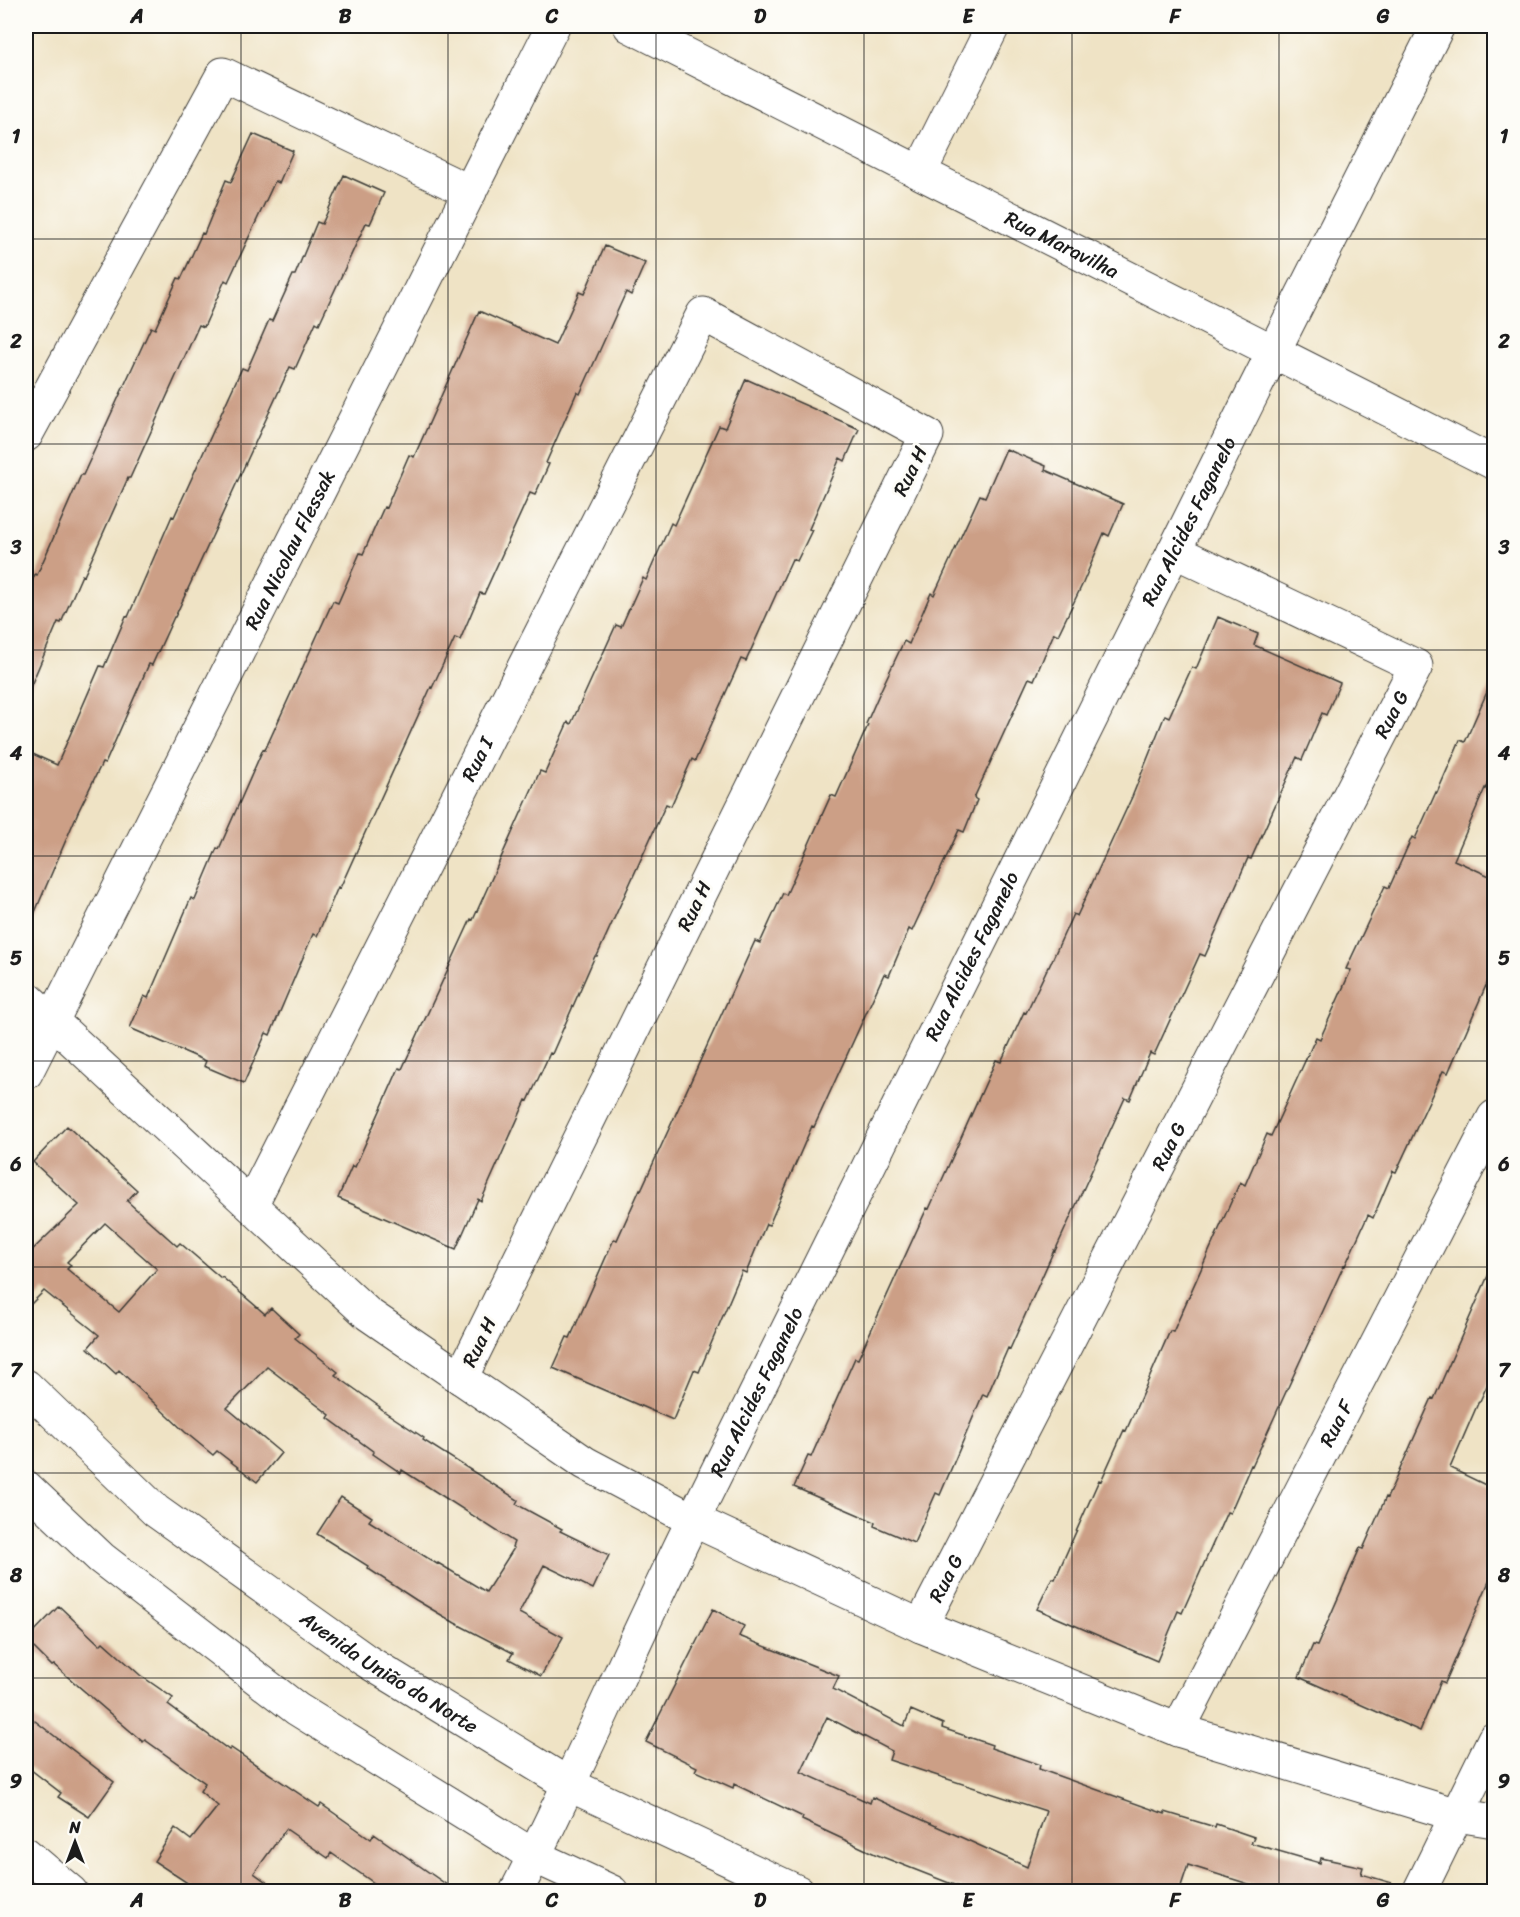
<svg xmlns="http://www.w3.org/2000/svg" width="1520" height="1917" font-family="Sriracha,sans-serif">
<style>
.building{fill:#cc9f86;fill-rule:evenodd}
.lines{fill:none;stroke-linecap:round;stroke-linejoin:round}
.minor-casing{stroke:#3c3a35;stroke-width:35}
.minor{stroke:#fff;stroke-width:33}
.grid{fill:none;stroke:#1c1c1c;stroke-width:1.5;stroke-opacity:0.55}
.labels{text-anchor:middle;stroke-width:6;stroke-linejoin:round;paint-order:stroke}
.street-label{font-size:20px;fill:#1c1c1c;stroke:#fdfcf7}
.neatline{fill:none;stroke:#1c1c1c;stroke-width:2}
.grid-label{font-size:20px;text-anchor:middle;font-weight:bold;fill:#1c1c1c}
</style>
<rect width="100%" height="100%" fill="#fdfcf7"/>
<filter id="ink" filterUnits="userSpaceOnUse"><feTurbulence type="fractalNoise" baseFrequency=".0167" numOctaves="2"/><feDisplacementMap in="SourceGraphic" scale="12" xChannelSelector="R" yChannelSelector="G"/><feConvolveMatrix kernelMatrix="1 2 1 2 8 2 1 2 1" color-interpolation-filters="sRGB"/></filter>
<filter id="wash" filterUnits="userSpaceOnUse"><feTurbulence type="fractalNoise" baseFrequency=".008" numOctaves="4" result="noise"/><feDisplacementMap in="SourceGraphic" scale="24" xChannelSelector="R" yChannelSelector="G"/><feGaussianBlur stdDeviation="1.35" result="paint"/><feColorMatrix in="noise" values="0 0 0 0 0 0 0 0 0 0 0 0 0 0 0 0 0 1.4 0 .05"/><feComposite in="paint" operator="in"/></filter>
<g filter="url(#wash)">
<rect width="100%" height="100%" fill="#efe3c5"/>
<g id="blocks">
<path class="building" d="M253,134L293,151L279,183L275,181L228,282L225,280L204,327L199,325L130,478H128L84,576L82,575L61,623L58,622L26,697V596L35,574L37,575L81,475H83L151,327L155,329L178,278L181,279L202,233L204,234L226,180L231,182Z
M344,175L384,193L370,224L366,223L319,324L316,322L295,369L290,367L175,617H174L152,665L149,664L105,764L102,763L78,812L26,933V751L57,765L100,666L104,667L126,616L128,617L172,516L174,517L242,368L247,370L269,320L272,321L293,275H295L317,222L322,224Z
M605,246L645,263L631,295L626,292L580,394L577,392L546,463L549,464L535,495L530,493L484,594L480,593L460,640L455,638L432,688L431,687L340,888L338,887L317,936L313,934L270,1035L266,1033L244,1083L204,1066L206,1061L130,1028L144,996L148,998L191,898L195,900L217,848L219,849L263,749L265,750L333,601L338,603L360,553L363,554L384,507L386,508L409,455L414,457L479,311L555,345L579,292L584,294Z
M746,379L859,429L845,461L840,458L809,529L812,530L797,561L792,559L746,661L741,659L695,761L692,759L671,806L666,804L597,956H595L552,1054L550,1053L528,1101L526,1100L481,1201L478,1199L456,1249L338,1198L352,1166L355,1167L399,1068L402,1069L471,919L473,920L540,771L545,773L568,722L571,724L616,625L621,627L643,578L646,580L671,523L674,525L719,426L725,428Z
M1006,449L1046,466L1045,470L1123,504L1109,536L1104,533L1083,583L1058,635L1054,633L1034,680L1029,678L974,798L977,800L964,832L959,830L912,931L909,929L889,976L884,974L814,1127L812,1126L769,1225L766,1224L746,1273L742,1271L699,1372L694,1370L673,1420L553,1368L567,1337L570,1338L614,1239L617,1240L640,1189L641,1190L755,941L760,943L783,893L786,895L831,795L836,797L868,725L866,724L880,692L904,641L909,644L931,593L934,595L980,495L985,497Z
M1218,617L1258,634L1254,645L1340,683L1326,715L1322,713L1302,760L1297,757L1251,859L1248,858L1205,956L1200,954L1154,1055L1150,1053L1130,1100L1125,1098L1055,1251L1054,1250L1010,1349L1008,1348L987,1396L983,1394L940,1495L936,1493L914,1543L874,1526L875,1522L794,1487L808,1456L811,1457L855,1358L858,1359L927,1208L929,1209L996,1060L1001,1062L1024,1012L1026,1013L1048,967H1049L1073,914L1077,916L1132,797L1165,715L1169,717L1192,667L1196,669Z
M1494,676V771L1486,789L1485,788L1454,860L1494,878V967L1448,1073L1443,1071L1396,1172L1393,1171L1373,1218L1368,1215L1345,1266L1344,1265L1252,1466L1251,1465L1230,1513L1227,1512L1182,1613L1178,1611L1157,1661L1037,1609L1052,1578L1055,1579L1099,1480L1101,1481L1124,1430L1126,1431L1170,1331L1173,1332L1240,1182L1245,1185L1267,1134L1271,1136L1316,1037L1320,1039L1351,970L1346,969L1385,886L1389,888L1412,837L1415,839L1436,792L1437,793L1460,740L1465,742Z
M67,1126L137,1190L127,1201L177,1246L180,1243L221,1278L222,1277L265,1314L271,1308L299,1334L295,1338L338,1372L335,1375L380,1407L379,1408L424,1438L423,1440L518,1500L516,1504L562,1529L560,1531L609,1555L593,1589L544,1565L519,1613L563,1637L541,1676L509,1659L513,1653L455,1623L416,1600L367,1568L368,1566L317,1534L341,1497L372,1517L369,1521L437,1564L438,1563L486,1592L514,1548L512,1547L514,1542L402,1470L401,1473L373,1454L374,1452L328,1418L330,1415L267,1367L227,1408L281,1453L257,1482L217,1451L213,1455L185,1432L119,1370L116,1374L88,1348L99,1335L44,1291L26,1309V1256L79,1205L33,1162ZM105,1223L157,1269L119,1312L67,1269L71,1265L67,1262Z
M1494,1262V1370L1480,1401H1479L1450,1468L1494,1489V1570L1445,1683L1441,1681L1420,1731L1299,1677L1313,1645L1317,1646L1360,1548L1363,1549L1386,1497L1387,1498L1432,1398L1434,1399Z
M59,1606L100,1645L103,1642L140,1675L173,1698L168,1705L229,1750L231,1748L319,1807L321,1804L371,1839L374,1834L457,1892H387L331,1853L328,1858L286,1829L254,1873L280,1892H201L154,1861L175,1828L191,1840L218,1806L200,1791L205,1783L145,1740L143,1742L54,1665L52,1666L26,1640Z
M713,1609L744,1626L739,1636L839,1676L833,1689L904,1726L911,1710L943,1724L942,1728L992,1745L991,1748L1040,1765L1039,1769L1165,1814V1812L1215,1827L1216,1824L1254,1837L1251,1843L1320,1863L1321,1858L1363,1867L1361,1874L1392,1883L1390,1892H1253L1255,1886L1188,1865L1179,1892H972L875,1854L802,1820L803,1817L734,1784L733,1788L695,1771L697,1767L646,1742ZM827,1717L892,1751L889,1760L1046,1811L1027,1867L872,1797L870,1803L801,1772Z
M26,1714L114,1782L89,1817L58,1797L61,1793L26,1766Z"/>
</g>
</g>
<g filter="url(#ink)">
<use href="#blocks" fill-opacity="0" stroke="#3c3a35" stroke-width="1.5"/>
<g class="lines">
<g class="minor-casing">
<g id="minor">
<path id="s1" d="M630,26L1494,463"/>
<path d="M920,172L993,26"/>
<path d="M26,435L223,74L470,192"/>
<path d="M26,997L368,1314L585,1463L693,1520L921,1626L1178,1730L1457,1815L1494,1821"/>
<path id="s2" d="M26,1073L553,26"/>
<path id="s3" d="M251,1205L703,314L927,435L461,1378"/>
<path id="s4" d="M26,1386L156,1511L365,1660L570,1785L798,1892"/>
<path d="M26,1487L101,1558L297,1709L534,1856L612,1892"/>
<path id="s5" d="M921,1626L1416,666L1174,551"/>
<path id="s6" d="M1178,1730L1494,1117"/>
<path d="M26,1854L71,1892"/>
<path id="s7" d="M516,1892C580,1767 634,1639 696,1514C941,1016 1187,520 1438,26"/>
<path d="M1419,1892L1494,1739"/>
</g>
</g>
<use href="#minor" class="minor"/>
</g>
</g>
<path class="grid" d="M241,26V1892M448,26V1892M656,26V1892M864,26V1892M1072,26V1892M1279,26V1892M26,239H1494M26,444H1494M26,650H1494M26,856H1494M26,1061H1494M26,1267H1494M26,1473H1494M26,1678H1494"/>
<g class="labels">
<g class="street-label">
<text dy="7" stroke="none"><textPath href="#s1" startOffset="484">Rua Maravilha</textPath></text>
<text transform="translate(910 471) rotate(-64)" y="7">Rua H</text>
<text dy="7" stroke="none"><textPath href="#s7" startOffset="1527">Rua Alcides Faganelo</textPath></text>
<text dy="7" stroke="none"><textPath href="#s2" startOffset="586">Rua Nicolau Flessak</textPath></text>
<text dy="7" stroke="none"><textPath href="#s5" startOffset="1026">Rua G</textPath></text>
<text dy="7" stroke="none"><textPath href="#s3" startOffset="500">Rua I</textPath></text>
<text transform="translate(694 906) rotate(-64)" y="7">Rua H</text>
<text dy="7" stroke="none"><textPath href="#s7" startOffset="1041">Rua Alcides Faganelo</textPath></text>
<text dy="7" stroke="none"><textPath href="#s5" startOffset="540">Rua G</textPath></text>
<text transform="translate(479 1342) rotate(-64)" y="7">Rua H</text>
<text dy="7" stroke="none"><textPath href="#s7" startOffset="555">Rua Alcides Faganelo</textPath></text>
<text dy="7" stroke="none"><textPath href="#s6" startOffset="345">Rua F</textPath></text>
<text dy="7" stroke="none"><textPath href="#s5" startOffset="54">Rua G</textPath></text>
<text dy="7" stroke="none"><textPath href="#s4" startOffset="464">Avenida União do Norte</textPath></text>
</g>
</g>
<rect width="1520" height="1917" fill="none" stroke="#fdfcf7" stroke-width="66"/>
<g transform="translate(75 1842)" stroke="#fdfcf7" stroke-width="4.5" paint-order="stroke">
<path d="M0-4.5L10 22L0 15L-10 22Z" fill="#1c1c1c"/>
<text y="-9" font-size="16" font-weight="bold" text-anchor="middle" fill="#1c1c1c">N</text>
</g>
<rect x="33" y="33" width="1454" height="1851" class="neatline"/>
<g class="grid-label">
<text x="137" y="23">A</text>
<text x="345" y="23">B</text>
<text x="552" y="23">C</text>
<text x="760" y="23">D</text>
<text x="968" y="23">E</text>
<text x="1175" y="23">F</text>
<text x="1383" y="23">G</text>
<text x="16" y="143">1</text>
<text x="1504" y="143">1</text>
<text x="16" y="348">2</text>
<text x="1504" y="348">2</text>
<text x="16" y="554">3</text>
<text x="1504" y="554">3</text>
<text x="16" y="760">4</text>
<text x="1504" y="760">4</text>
<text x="16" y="965">5</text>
<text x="1504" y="965">5</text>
<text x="16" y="1171">6</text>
<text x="1504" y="1171">6</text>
<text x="16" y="1377">7</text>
<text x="1504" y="1377">7</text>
<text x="16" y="1582">8</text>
<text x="1504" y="1582">8</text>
<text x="16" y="1788">9</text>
<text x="1504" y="1788">9</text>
<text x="137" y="1907">A</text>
<text x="345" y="1907">B</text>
<text x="552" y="1907">C</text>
<text x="760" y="1907">D</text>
<text x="968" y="1907">E</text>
<text x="1175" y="1907">F</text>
<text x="1383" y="1907">G</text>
</g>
</svg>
